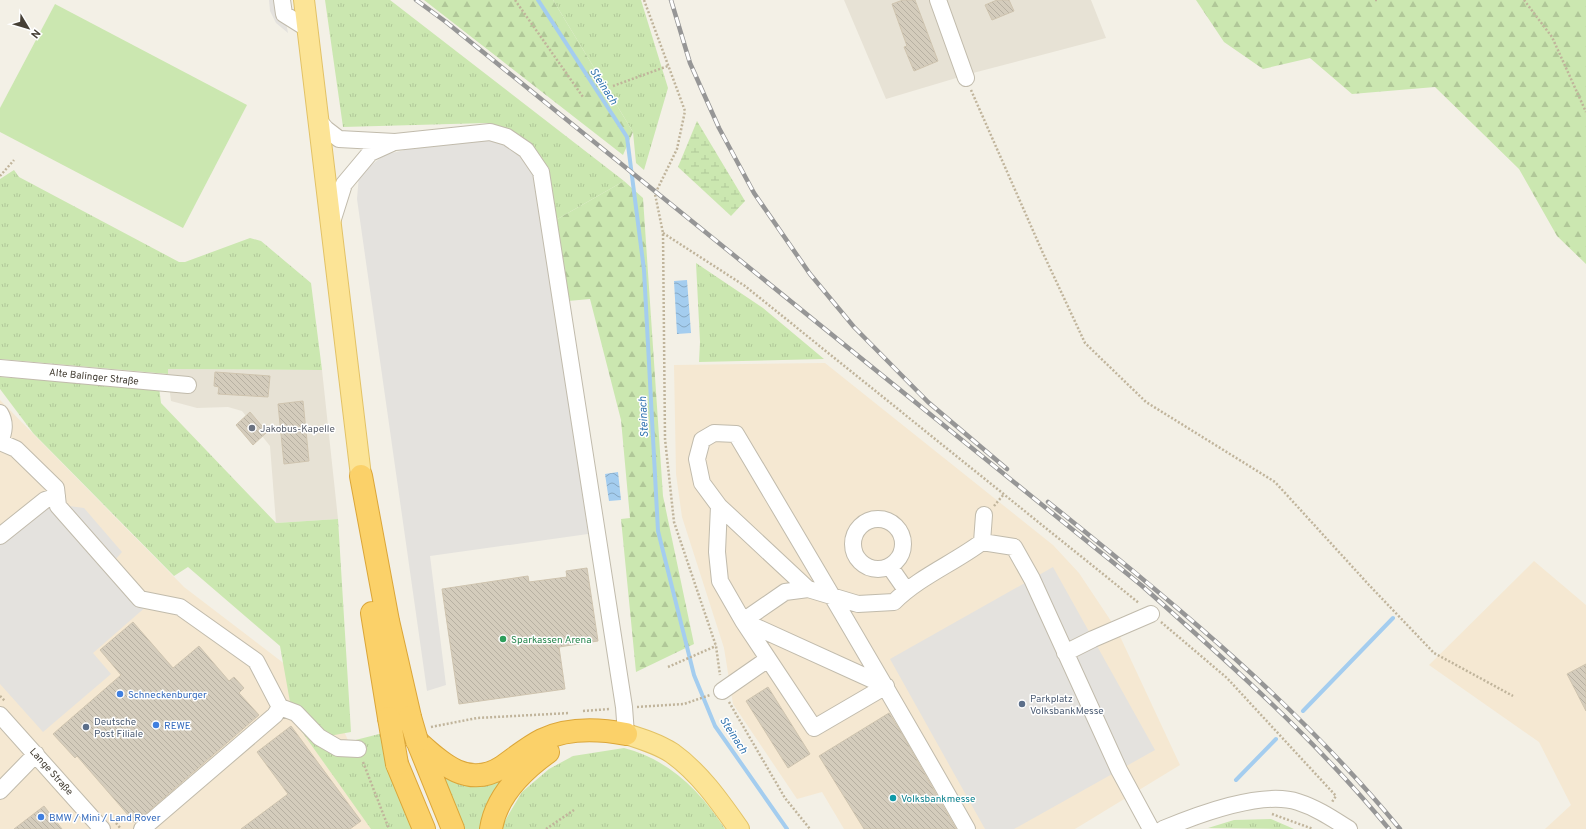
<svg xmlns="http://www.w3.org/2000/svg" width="1586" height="829" font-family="Overpass,sans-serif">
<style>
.residential{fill:#e7e2d5}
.commercial{fill:#f5e8d2}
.grass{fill:url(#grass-tufts)}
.forest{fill:url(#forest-firs)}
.wetland{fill:url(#wetland-marsh)}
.green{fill:#cbe7b0}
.parking{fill:#e4e2de}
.water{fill:url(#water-waves)}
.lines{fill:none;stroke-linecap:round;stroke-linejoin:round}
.stream{stroke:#a4cdef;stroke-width:4}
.building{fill:url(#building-back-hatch);stroke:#cfc4af}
.minor-casing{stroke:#c1bbac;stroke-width:18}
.major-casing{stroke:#e2c266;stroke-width:22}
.highway-casing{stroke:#dba639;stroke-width:24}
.path{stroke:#c0b49b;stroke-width:2.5;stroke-dasharray:2 2;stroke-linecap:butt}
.minor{stroke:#fff;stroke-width:16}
.major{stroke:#fce496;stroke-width:20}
.highway{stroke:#fbd169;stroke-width:22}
.rail-casing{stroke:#969696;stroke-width:4.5}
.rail{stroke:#fff;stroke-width:3;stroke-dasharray:9;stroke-linecap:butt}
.highway-bridge-casing{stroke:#dba639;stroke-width:24;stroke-linecap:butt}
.highway-bridge{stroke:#fbd169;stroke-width:22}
.worship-dot{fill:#6b7280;stroke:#fff;stroke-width:1.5}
.leisure-dot{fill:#2e9e5b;stroke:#fff;stroke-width:1.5}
.shop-dot{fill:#3f7fe0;stroke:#fff;stroke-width:1.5}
.service-dot{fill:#5c6f8a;stroke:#fff;stroke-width:1.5}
.culture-dot{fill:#0f9aa8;stroke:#fff;stroke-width:1.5}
.labels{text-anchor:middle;stroke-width:3;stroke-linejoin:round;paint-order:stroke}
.street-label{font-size:10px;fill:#464036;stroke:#fff}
.worship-label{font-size:10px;fill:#5b616d;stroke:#fff;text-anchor:start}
.leisure-label{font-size:10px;fill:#27864d;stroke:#fff;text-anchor:start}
.shop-label{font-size:10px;fill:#366cbe;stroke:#fff;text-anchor:start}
.service-label{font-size:10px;fill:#4e5e75;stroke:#fff;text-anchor:start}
.culture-label{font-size:10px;fill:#0d838f;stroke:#fff;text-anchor:start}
.water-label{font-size:11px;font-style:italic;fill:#3174b0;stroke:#fff}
</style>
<defs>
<pattern id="grass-tufts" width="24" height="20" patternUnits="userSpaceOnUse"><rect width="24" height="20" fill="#cbe7b0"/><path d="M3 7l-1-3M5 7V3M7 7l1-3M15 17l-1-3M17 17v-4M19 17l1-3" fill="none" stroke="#b0c798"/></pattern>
<pattern id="forest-firs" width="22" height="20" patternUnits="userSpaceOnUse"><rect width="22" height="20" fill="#cbe7b0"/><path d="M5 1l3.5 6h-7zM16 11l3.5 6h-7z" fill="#b0c798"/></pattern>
<pattern id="wetland-marsh" width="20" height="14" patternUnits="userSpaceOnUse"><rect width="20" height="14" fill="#cbe7b0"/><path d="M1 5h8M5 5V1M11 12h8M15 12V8" fill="none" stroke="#b0c798"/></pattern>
<pattern id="water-waves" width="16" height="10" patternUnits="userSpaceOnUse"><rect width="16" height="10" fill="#a4cdef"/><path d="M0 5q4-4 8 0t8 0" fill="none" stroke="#87a8c2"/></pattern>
<pattern id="building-back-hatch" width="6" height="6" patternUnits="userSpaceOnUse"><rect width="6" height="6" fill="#d4ccbc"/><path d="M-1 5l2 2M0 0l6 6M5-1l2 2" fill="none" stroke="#b7b0a2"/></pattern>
</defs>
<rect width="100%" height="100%" fill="#f3f0e6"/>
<path class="residential" d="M844,0H1091L1106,38L973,73L886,99Z
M167,369L322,370L338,519L276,523L270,446L242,411L228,407L197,408L171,401Z"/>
<path class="commercial" d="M825,363L1053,545L1079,573L1117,630L1180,765L1075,829H844L822,792L797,799L733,704L724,648L682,517L676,474L674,365Z
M0,400L184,587L286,665L343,729L387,829H0Z
M1534,561L1586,605V829H1545L1571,805L1539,742L1429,665Z"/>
<path class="grass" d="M325,0H390L624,181L554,221L549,168L519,137L487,123L343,127Z
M553,0H641L668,88L644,170L636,163L633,132Z
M14,170L19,177L179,262H185L250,238L261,241L311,283L322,370L168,369V374L0,359V179Z
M696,263L763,308L824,359L699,362L700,342Z
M0,377L159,387L161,403L276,523L338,519L351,732L329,736L290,702L280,646L188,567L174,576L33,433L0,389Z
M290,715L328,747L383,733L398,794L412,829H371Z
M624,748C670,760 700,791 725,829H500L522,792L549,769L573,756Z
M511,770L482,829H464L440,772Z
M1271,819L1294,829L1208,828L1234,820Z"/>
<path class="forest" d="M424,0H553L633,132L623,155Z
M1196,0H1586V264L1557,236L1519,169L1435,87L1352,94L1310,58L1263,69L1224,42Z
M624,181L643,198L663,496L694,644L636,672L621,519L630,518L621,420L590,299L568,301L554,221Z"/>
<path class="wetland" d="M697,121L745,201L731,216L678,167Z"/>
<path class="green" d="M55,4L247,105L183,228L0,132V108Z"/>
<path class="parking" d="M269,0H282L288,33L276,23L270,11Z
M493,139L518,153L536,177L559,323L588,534L430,556L446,685L427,691L357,199L359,175L384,155L421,146Z
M47,503L84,508L122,552L115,560L146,594L148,605L93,653L111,674L43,732L0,684V525L10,534Z
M1053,567L1155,750L1014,829H985L890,659Z"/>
<path class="water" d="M687,280L691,333L677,334L674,281Z
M618,472L621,500L609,501L605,474Z"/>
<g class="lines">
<path class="stream" d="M538,0L627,137L644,270L658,531L694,675L715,726L787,829
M1303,711L1393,618
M1236,780L1276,739"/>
</g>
<path class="building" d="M903,0H915L938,61L914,71L904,47L907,46L892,4Z
M997,0H1009L1014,11L992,20L985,5Z
M215,372L270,376L268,397L218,394L219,387L214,386Z
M303,401L309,461L284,464L278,404Z
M250,412L267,432L253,445L236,425Z
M587,568L598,641L559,647L565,689L459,704L442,589L528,576L529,582L567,577L566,571Z
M133,622L173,668L199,646L229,681L234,677L244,688L239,693L259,715L135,823L77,756L75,758L53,734L121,675L100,650Z
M1586,664V711L1567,674Z
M768,687L810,754L788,768L746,701Z
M889,713L902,734L956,829H864L819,756Z
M291,726L361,821L350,829H241L288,794L257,752Z
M44,806L62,829H14Z"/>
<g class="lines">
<g class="minor-casing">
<path id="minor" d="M282,0L284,14L308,29
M938,0L966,78
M320,122L326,129L339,139L395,142L490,132L507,137L526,150L541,172L624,707L626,734
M332,222L344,184L370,153L392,143
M0,368L188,385
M0,413C6,423 4,432 0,442L16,449L56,488L58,506L140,599L180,607L256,661L280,707L296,713L319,737L338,748L358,749
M719,506L717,552L720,581L743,621L814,728L886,686L743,621
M853 544a25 25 0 1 1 50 0a25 25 0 1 1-50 0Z
M0,536L45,500L57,496
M982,542L984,515
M890,567L906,590
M743,621L785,592L808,589
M1065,653L1093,639L1151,614
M722,691L768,659
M0,715L102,829
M0,791L36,754
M142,829L275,715L280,707
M967,829C892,696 814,565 736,434L714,433L702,440L697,459L702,483L719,506L808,589L858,604L894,602C919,577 954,563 982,542L1014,547L1032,579L1119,770L1151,829
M1163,829C1197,815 1262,790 1298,802C1317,808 1333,819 1349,829"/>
</g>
<g class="major-casing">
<path id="major" d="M304,0L361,476
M626,734C642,739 658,744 672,753C700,773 720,802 739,829"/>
</g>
<g class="highway-casing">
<path id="highway" d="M361,476L388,621L410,717
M372,613L389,718
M417,741C441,763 468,789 502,767C515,758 528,747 542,740C569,727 599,729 626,734
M419,745L453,829
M397,764L424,829
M491,829C496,796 523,770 548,752"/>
</g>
<path class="path" d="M515,0L583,97
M644,0L685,111L677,149L655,194L663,233L665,439L674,522L716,646L720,675
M1375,0H1379
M1524,0L1552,37L1586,112
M613,86L668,66
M971,90L1042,251L1085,343L1146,402L1275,482L1369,585L1434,653L1513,696
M0,176L14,160
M663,233L745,286L1139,603
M994,506L1004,494
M1161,622L1227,678L1336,796L1332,802
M668,667L716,646
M0,696L5,701
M729,702L785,798L810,829
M637,707L684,704L710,695
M583,711L610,709
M431,727L477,718L570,713
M363,762L389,829
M1272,814L1313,829
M116,823L121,829
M546,829L574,810"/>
<use href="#minor" class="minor"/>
<use href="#major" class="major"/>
<use href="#highway" class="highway"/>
<g class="rail-casing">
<path id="rail" d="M416,0L446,22L1141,585C1228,662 1315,739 1389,829
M671,0L690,63L719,128L754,193L810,274L854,327L928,402L1007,469
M1048,502C1173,602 1298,705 1400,829"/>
</g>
<use href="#rail" class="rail"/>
<g class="highway-bridge-casing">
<path id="highway-bridge" d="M410,717L417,741
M389,718L397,764"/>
</g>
<use href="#highway-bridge" class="highway-bridge"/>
</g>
<circle class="worship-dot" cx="252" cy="428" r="4"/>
<circle class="leisure-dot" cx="503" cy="639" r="4"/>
<g class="shop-dot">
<circle cx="120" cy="694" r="4"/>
<circle cx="156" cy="725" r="4"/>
<circle cx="41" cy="817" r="4"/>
</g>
<g class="service-dot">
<circle cx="1022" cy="704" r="4"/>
<circle cx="86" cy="727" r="4"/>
</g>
<circle class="culture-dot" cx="893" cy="798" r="4"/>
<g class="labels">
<g class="street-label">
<text transform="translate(94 376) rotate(6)" y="4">Alte Balinger Straße</text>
<text transform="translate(52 771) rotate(48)" y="4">Lange Straße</text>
</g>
<g class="worship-label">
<text x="260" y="432">Jakobus-Kapelle</text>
</g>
<g class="leisure-label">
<text x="511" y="643">Sparkassen Arena</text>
</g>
<g class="shop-label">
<text x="128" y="698">Schneckenburger</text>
<text x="164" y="729">REWE</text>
<text x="49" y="821">BMW / Mini / Land Rover</text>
</g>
<g class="service-label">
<text x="1030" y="702">Parkplatz<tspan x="1030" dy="12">VolksbankMesse</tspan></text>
<text x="94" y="725">Deutsche<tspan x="94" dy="12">Post Filiale</tspan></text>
</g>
<g class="culture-label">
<text x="901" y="802">Volksbankmesse</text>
</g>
<g class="water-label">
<text transform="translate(604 86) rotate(57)" y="4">Steinach</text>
<text transform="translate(643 417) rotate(-93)" y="4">Steinach</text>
<text transform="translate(734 735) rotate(57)" y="4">Steinach</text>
</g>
</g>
<g transform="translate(28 28) rotate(128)" stroke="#ffffff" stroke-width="3" paint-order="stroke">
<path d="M0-3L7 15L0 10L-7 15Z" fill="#464036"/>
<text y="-6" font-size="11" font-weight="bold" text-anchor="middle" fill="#464036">N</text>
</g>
</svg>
